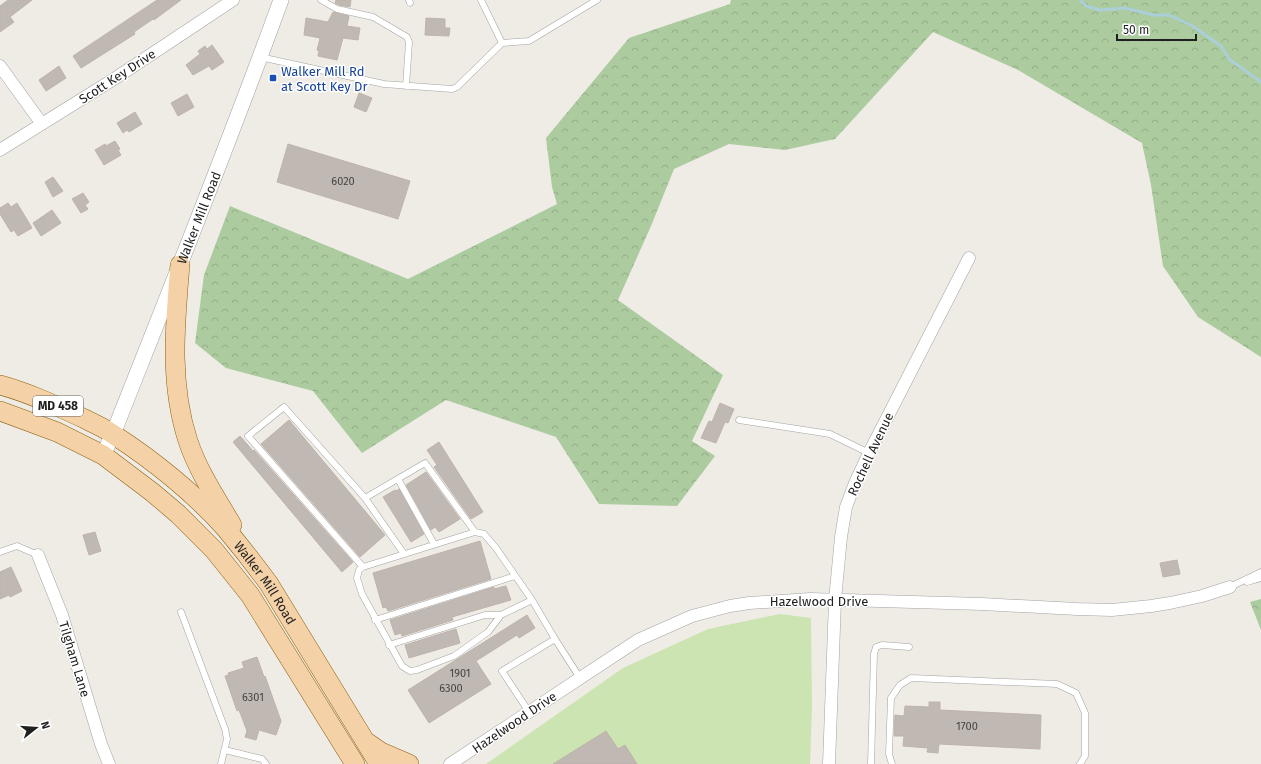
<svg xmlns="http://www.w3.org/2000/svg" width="1261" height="764" font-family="'Fira Sans',sans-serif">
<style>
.grass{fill:#cbe4b1}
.forest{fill:url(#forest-crowns)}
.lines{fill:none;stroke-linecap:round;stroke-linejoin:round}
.stream{stroke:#abcfd9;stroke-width:3}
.building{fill:#bfb8b3;stroke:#bfb3aa}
.service-casing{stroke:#a3a3a3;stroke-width:7}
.minor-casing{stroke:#a3a3a3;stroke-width:13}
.tertiary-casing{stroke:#a3a3a3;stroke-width:16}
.primary-casing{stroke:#8d610e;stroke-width:20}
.service{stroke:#fff;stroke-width:6}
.minor{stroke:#fff;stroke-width:12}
.tertiary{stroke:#fff;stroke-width:15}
.primary{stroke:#f4d1a7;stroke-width:19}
.transit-dot{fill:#1a4fb4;stroke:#fff;stroke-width:1.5}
.labels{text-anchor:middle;stroke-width:3;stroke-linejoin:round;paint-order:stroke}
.number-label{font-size:11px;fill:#474544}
.shield{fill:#fff;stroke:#626262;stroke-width:1}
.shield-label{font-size:12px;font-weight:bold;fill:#1f1f1f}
.transit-label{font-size:13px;fill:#164399;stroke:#fff;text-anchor:start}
.street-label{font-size:13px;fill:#1f1f1f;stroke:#fff}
</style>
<defs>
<pattern id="forest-crowns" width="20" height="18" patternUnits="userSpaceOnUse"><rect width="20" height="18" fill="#accb9f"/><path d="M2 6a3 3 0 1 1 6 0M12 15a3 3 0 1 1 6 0" fill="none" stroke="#94ae88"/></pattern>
</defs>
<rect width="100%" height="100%" fill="#efece6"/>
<path class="grass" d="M780,614L811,618L812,707L810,764H486L623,668L708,629Z"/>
<path class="forest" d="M731,0H1261V357L1198,317L1163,266L1151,185L1142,143L1018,70L933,32L835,139L785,150L729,144L674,169L651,226L618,300L723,375L692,441L715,456L677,506L599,504L556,437L446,400L362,453L313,391L226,368L195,343L204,275L230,206L408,279L557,204L552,187L546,138L629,38L730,4Z
M1261,599V630L1250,602Z"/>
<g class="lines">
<path class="stream" d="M1080,0L1086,6L1100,10L1125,8L1153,15H1169L1191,25L1221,46L1229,59L1261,82"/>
</g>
<path class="building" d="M8,0H32L10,17L14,22L0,32V6Z
M157,0H181L154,20L153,19L134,32L135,34L81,68L73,56Z
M336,0H351L350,7L339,5L335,3Z
M333,12L349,16L347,26L360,28L358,40L343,38L337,60L318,56L319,51L317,50L320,38L304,35L306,18L328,22Z
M426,18L445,19V28H450L449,36L425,35Z
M212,45L224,62L212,70L209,66L193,75L186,65L200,54L198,51L205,46L207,49Z
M59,66L66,78L46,91L39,80Z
M359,93L372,98L366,112L354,107Z
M187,94L194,107L178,116L171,103Z
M135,112L142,124L129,132L127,130L123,133L117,123Z
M115,141L120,149L118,150L121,155L104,165L95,150L105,144L106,146Z
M288,144L410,181L398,219L277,182Z
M53,177L63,191L53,197L45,182Z
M83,193L89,202L85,205L88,209L81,213L72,199Z
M8,203L11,207L17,203L32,228L18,236L14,230L11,232L0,214V208Z
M52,210L61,223L41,236L33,223Z
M720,403L734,409L728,423L725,422L716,443L701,438L709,421L712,422Z
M289,420L385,535L360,557L261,444Z
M240,436L253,451L254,450L353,562L342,572L233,442Z
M439,442L483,512L471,519L434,467L437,465L427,450Z
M426,472L460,519L439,532L435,527L431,530L406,485Z
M399,489L424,534L411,542L383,497L395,490L396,491Z
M95,532L101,551L89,555L83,535Z
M480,541L491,579L388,611L386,607L383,608L373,573Z
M1177,560L1180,574L1163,577L1160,563Z
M11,567L22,591L10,597L9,595L0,599V572Z
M506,586L511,600L452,617L453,620L402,636L401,633L395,635L390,620L494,587V589Z
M527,615L535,628L519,638L517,635L476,661L491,684L429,723L408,690Z
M456,629L460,643L409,658L405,645Z
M257,657L264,677L265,676L281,721L276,735L259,730L256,740L245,737L247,731L239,710L237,711L225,676L229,675L228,673L244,668L242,662Z
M929,702H940V710L1041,715L1040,749L939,744L938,753L927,752L928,748L903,746L904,736H894L895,715L904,716L905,706L929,707Z
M606,731L618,749L625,745L637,764H553Z"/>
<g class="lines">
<g class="service-casing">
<path id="service" d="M321,0L337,9L373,17L407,37L409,42L406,86
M409,0L410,3
M481,0L502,43
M260,57L384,84L452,89L457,87L502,43L529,41L597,0
M739,420L830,434L869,453
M398,479L434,544
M365,498L425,463L475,532
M0,552L17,546L38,555
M363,567L248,436L284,407L365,498L404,554
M1247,582L1261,578
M1230,587L1261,572
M532,600L501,615L488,632L454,656L417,670L410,671L402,666L362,594L357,578L359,570L363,567L475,532L484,534L496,548L532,600L555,639
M181,612L225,729L227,739L221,764
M375,620L515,576
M389,645L485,615H501
M529,712L502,671L555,639L580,678
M225,750L262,759L266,764
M871,764L874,654L876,647L882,645L909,647
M892,764L889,754L891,698L900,685L911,678L1057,684L1076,693L1085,713V756L1080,764"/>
</g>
<g class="minor-casing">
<path id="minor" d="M0,66L42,124
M0,150L114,79L233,0
M38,555L62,615L101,744L109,764
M450,764L638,640L692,616L730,606L749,603L810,599L982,604L1077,609L1112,610L1151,606L1170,603L1202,596L1230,587
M829,764L835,600L841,537L846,507L855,483L869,453L969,258"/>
</g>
<g class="tertiary-casing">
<g id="tertiary">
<path id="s1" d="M103,455L113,434C170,290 228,146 281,0"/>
</g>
</g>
<g class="primary-casing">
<g id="primary">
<path d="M180,265C175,325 169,383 188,441C198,471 216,498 232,525"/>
<path id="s2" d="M0,385C29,393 57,406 85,419C94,424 105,428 114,435C153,460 195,494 226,529C241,547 255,565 269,584L379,764"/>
<path d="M0,411L57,432L103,455L152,492L178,514L214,550L250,595L355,764"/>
<path d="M368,743L381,752L409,764"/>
</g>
</g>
<use href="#service" class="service"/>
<use href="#minor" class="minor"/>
<use href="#tertiary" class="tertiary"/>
<use href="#primary" class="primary"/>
</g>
<rect class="transit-dot" x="269" y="74" width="8" height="8" rx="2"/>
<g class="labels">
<g class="number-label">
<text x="343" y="185">6020</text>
<text x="460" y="677">1901</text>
<text x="451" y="692">6300</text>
<text x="253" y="701">6301</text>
<text x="967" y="730">1700</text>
</g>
<rect class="shield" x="33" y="396" width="50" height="20" rx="3"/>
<g class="shield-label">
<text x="58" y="410">MD 458</text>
</g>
<g class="transit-label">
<text x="281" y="76">Walker Mill Rd<tspan x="281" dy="15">at Scott Key Dr</tspan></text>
</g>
<g class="street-label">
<text transform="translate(117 76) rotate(-33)" y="5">Scott Key Drive</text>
<text dy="5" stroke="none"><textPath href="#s1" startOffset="256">Walker Mill Road</textPath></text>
<text transform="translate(870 454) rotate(-65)" y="5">Rochell Avenue</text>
<text dy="5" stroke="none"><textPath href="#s2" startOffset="338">Walker Mill Road</textPath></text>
<text x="819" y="606">Hazelwood Drive</text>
<text transform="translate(75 659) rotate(73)" y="5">Tilgham Lane</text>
<text transform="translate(514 722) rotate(-34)" y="5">Hazelwood Drive</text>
</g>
</g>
<g transform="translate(36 728) rotate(73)" stroke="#ffffff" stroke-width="3" paint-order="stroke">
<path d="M0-3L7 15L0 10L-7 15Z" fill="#1f1f1f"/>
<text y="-6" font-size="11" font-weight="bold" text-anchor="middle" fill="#1f1f1f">N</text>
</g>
<path d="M1117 34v6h79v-6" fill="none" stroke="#1f1f1f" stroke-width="2"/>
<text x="1123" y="34" font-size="12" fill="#1f1f1f" stroke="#ffffff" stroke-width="3" paint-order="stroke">50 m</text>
</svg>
